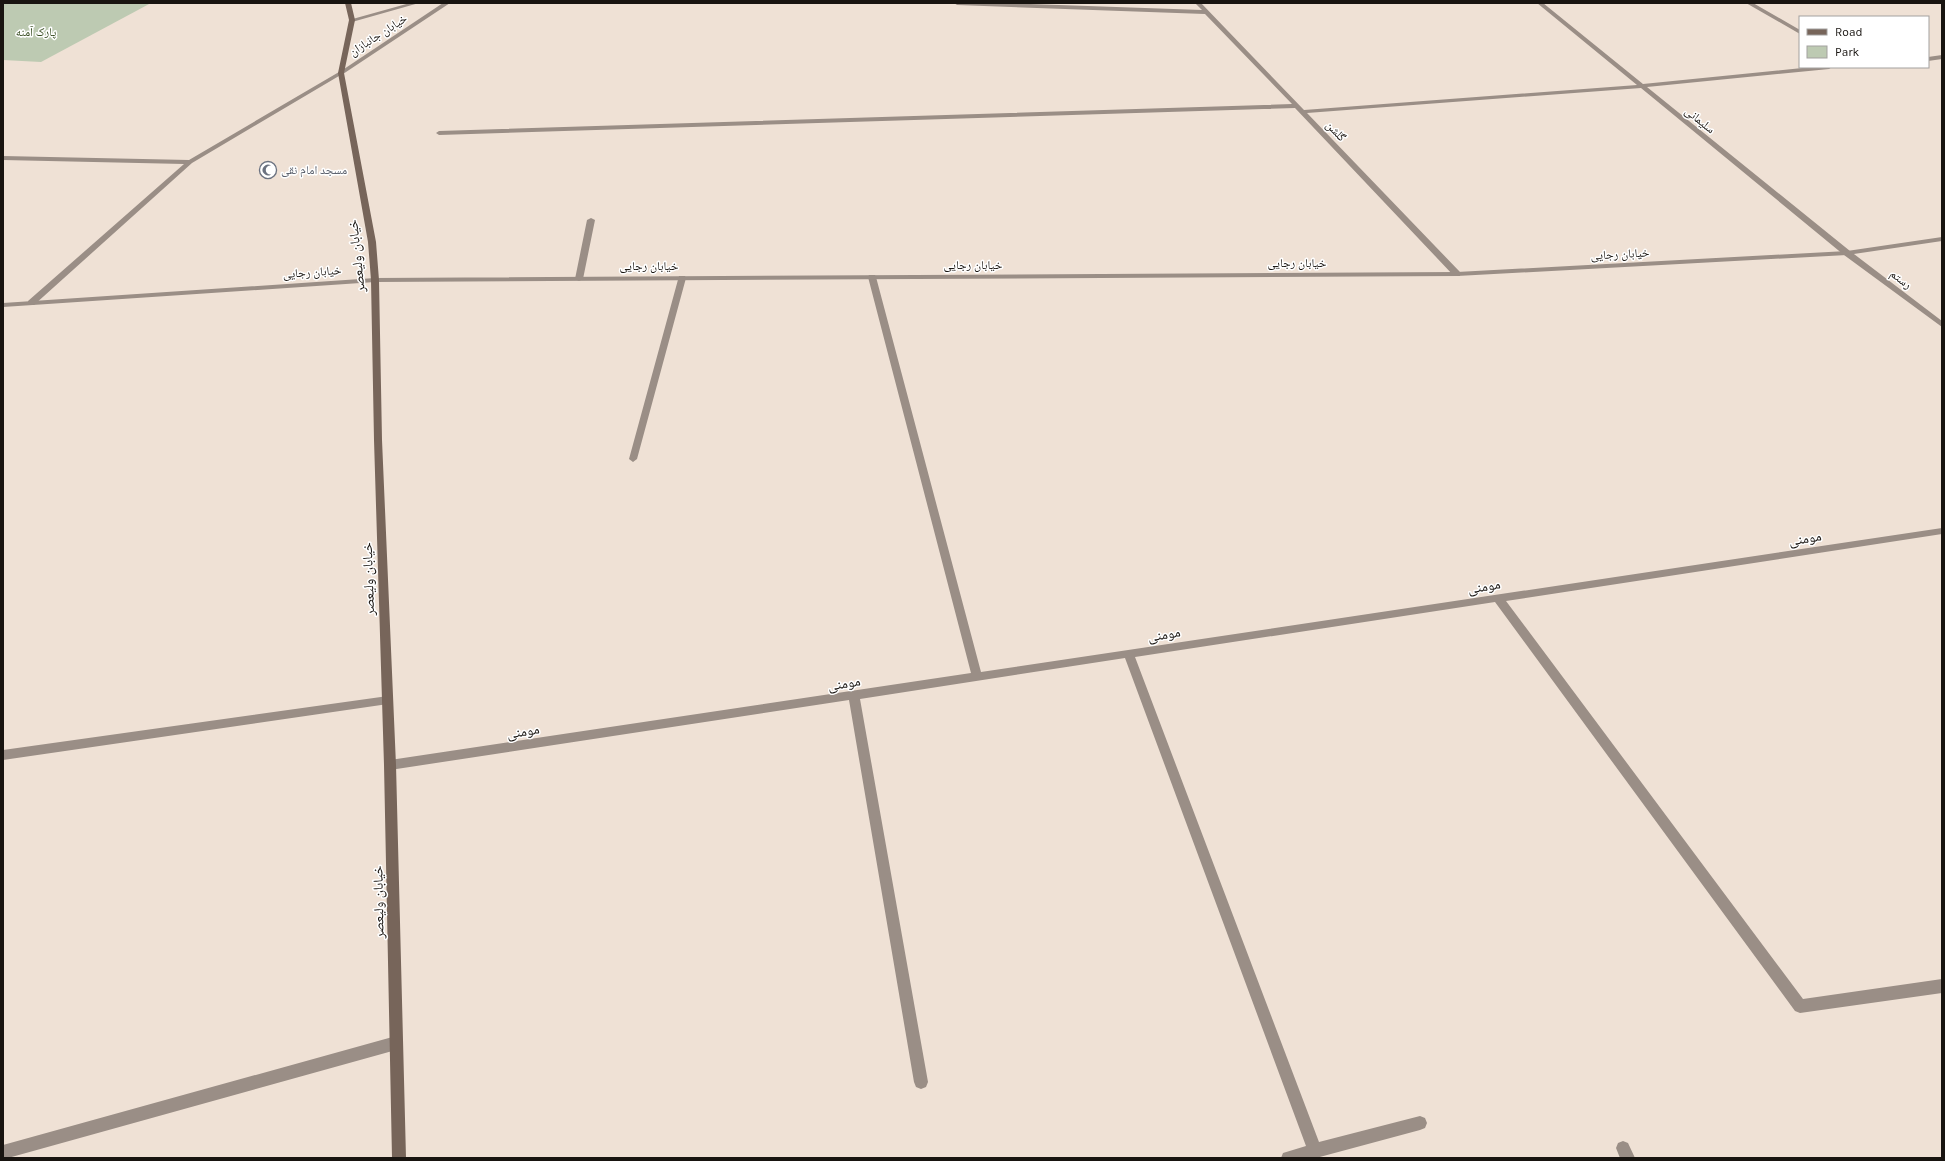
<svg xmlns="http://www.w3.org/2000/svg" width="1945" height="1161" font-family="Karla,'Noto Naskh Arabic',sans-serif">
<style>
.green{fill:#bdcab2}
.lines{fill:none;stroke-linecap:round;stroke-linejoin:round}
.minor{fill:#9a8e86;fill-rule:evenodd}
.tertiary{fill:#9a8e86;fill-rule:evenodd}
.secondary{fill:#77655a;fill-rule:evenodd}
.labels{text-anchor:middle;stroke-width:3;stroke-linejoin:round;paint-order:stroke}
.far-park-label{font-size:12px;fill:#384d22;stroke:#fff}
.far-street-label{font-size:12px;fill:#181410;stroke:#fff}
.far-worship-label{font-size:12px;fill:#5b616d;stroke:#fff;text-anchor:start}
.street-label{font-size:14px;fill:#181410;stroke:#fff}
</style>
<rect width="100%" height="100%" fill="#efe1d5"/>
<path class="green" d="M3,3H151L41,62L3,60Z"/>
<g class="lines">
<path class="minor" d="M954,3H1001L1202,10L1195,3H1201L1304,110L1637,85L1537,3H1543L1643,84L1812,67H1832L1829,69L1647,87L1850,251L1942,321V327L1844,255L1641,88L1307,113L1460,272V276H1454L1295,108L439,135L436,133L439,131L1292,104L1205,14L957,5Z
M1746,3H1753L1800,30V34Z
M1942,55V59L1928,61V57Z
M339,72L344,73L192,163L34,305H28V301L184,164L3,160V156L189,160Z
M591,218L595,220L583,279L579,281L575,279L587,220Z
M869,275H875L876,277L981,672L1942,528V534L1506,601L1803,999L1942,979V993L1800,1013L1795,1011L1495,602L1135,657L1319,1142L1420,1116L1425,1118L1427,1123L1425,1128L1420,1130L1316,1158H1281L1283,1153L1306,1146L1125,658L860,699L928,1082L926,1087L921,1089L916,1087L914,1082L849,700L390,770L386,768L384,765L386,762L390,760L971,673L868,277Z
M679,276H685L686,278L637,459L633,462L629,459Z
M388,696L392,697L393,700L392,703L388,704L3,760V750Z
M396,1036L401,1038L403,1043L401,1048L396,1050L8,1158H3V1145Z
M1623,1141L1628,1143L1635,1158H1620L1616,1148L1618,1143Z"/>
<path class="tertiary" d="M410,3H419L352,22L349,20Z
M443,3H450L343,74L338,73Z
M1942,237V241L1847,255L1457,276L375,282L3,307V303L375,278L1457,272L1847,251Z"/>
<path class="secondary" d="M345,3H351L355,20L344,73L376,242L379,280L382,440L396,765L406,1158H392L384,765L374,440L371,280L368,242L338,73L349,20Z"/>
</g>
<defs>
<g id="mosque-ring" transform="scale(0.9)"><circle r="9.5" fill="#fff" stroke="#6b7280" stroke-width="1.5"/><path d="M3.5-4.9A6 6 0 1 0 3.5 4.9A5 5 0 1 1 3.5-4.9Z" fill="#6b7280"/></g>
</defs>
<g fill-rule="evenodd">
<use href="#mosque-ring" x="268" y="170"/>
</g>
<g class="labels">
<g class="far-park-label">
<text x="36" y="36">پارک آمنه</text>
</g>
<g class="far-street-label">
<text transform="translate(378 35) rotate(-33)" y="4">خیابان جانبازان</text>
<text transform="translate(1700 120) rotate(39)" y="4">سلیمانی</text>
<text transform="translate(1336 131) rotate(46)" y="4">گلشن</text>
<text transform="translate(1620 254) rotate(-3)" y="4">خیابان رجایی</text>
<text x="1297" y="267">خیابان رجایی</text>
<text x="973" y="269">خیابان رجایی</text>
<text x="649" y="270">خیابان رجایی</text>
<text transform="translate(312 272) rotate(-4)" y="4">خیابان رجایی</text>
<text transform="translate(1901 279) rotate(37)" y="4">رستم</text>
</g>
<g class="far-worship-label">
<text x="281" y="174">مسجد امام نقی</text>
</g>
<g class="street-label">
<text transform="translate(356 256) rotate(-96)" y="5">خیابان ولیعصر</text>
<text transform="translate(1805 538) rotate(-9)" y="5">مومنی</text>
<text transform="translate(368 579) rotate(-92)" y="5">خیابان ولیعصر</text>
<text transform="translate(1484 586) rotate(-9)" y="5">مومنی</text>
<text transform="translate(1164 634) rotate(-9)" y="5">مومنی</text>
<text transform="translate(844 683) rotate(-9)" y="5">مومنی</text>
<text transform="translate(523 731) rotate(-9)" y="5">مومنی</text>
<text transform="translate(378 902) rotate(-91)" y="5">خیابان ولیعصر</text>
</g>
</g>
<rect width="1945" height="1161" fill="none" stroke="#181410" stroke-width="8"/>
<rect x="1799" y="16" width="130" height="52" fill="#ffffff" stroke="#a3a19f"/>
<rect x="1807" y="29" width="20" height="6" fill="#77655a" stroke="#a3a19f"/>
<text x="1835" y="36" font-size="12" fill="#181410">Road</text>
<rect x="1807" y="46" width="20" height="12" fill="#bdcab2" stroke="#a3a19f"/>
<text x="1835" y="56" font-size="12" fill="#181410">Park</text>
</svg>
